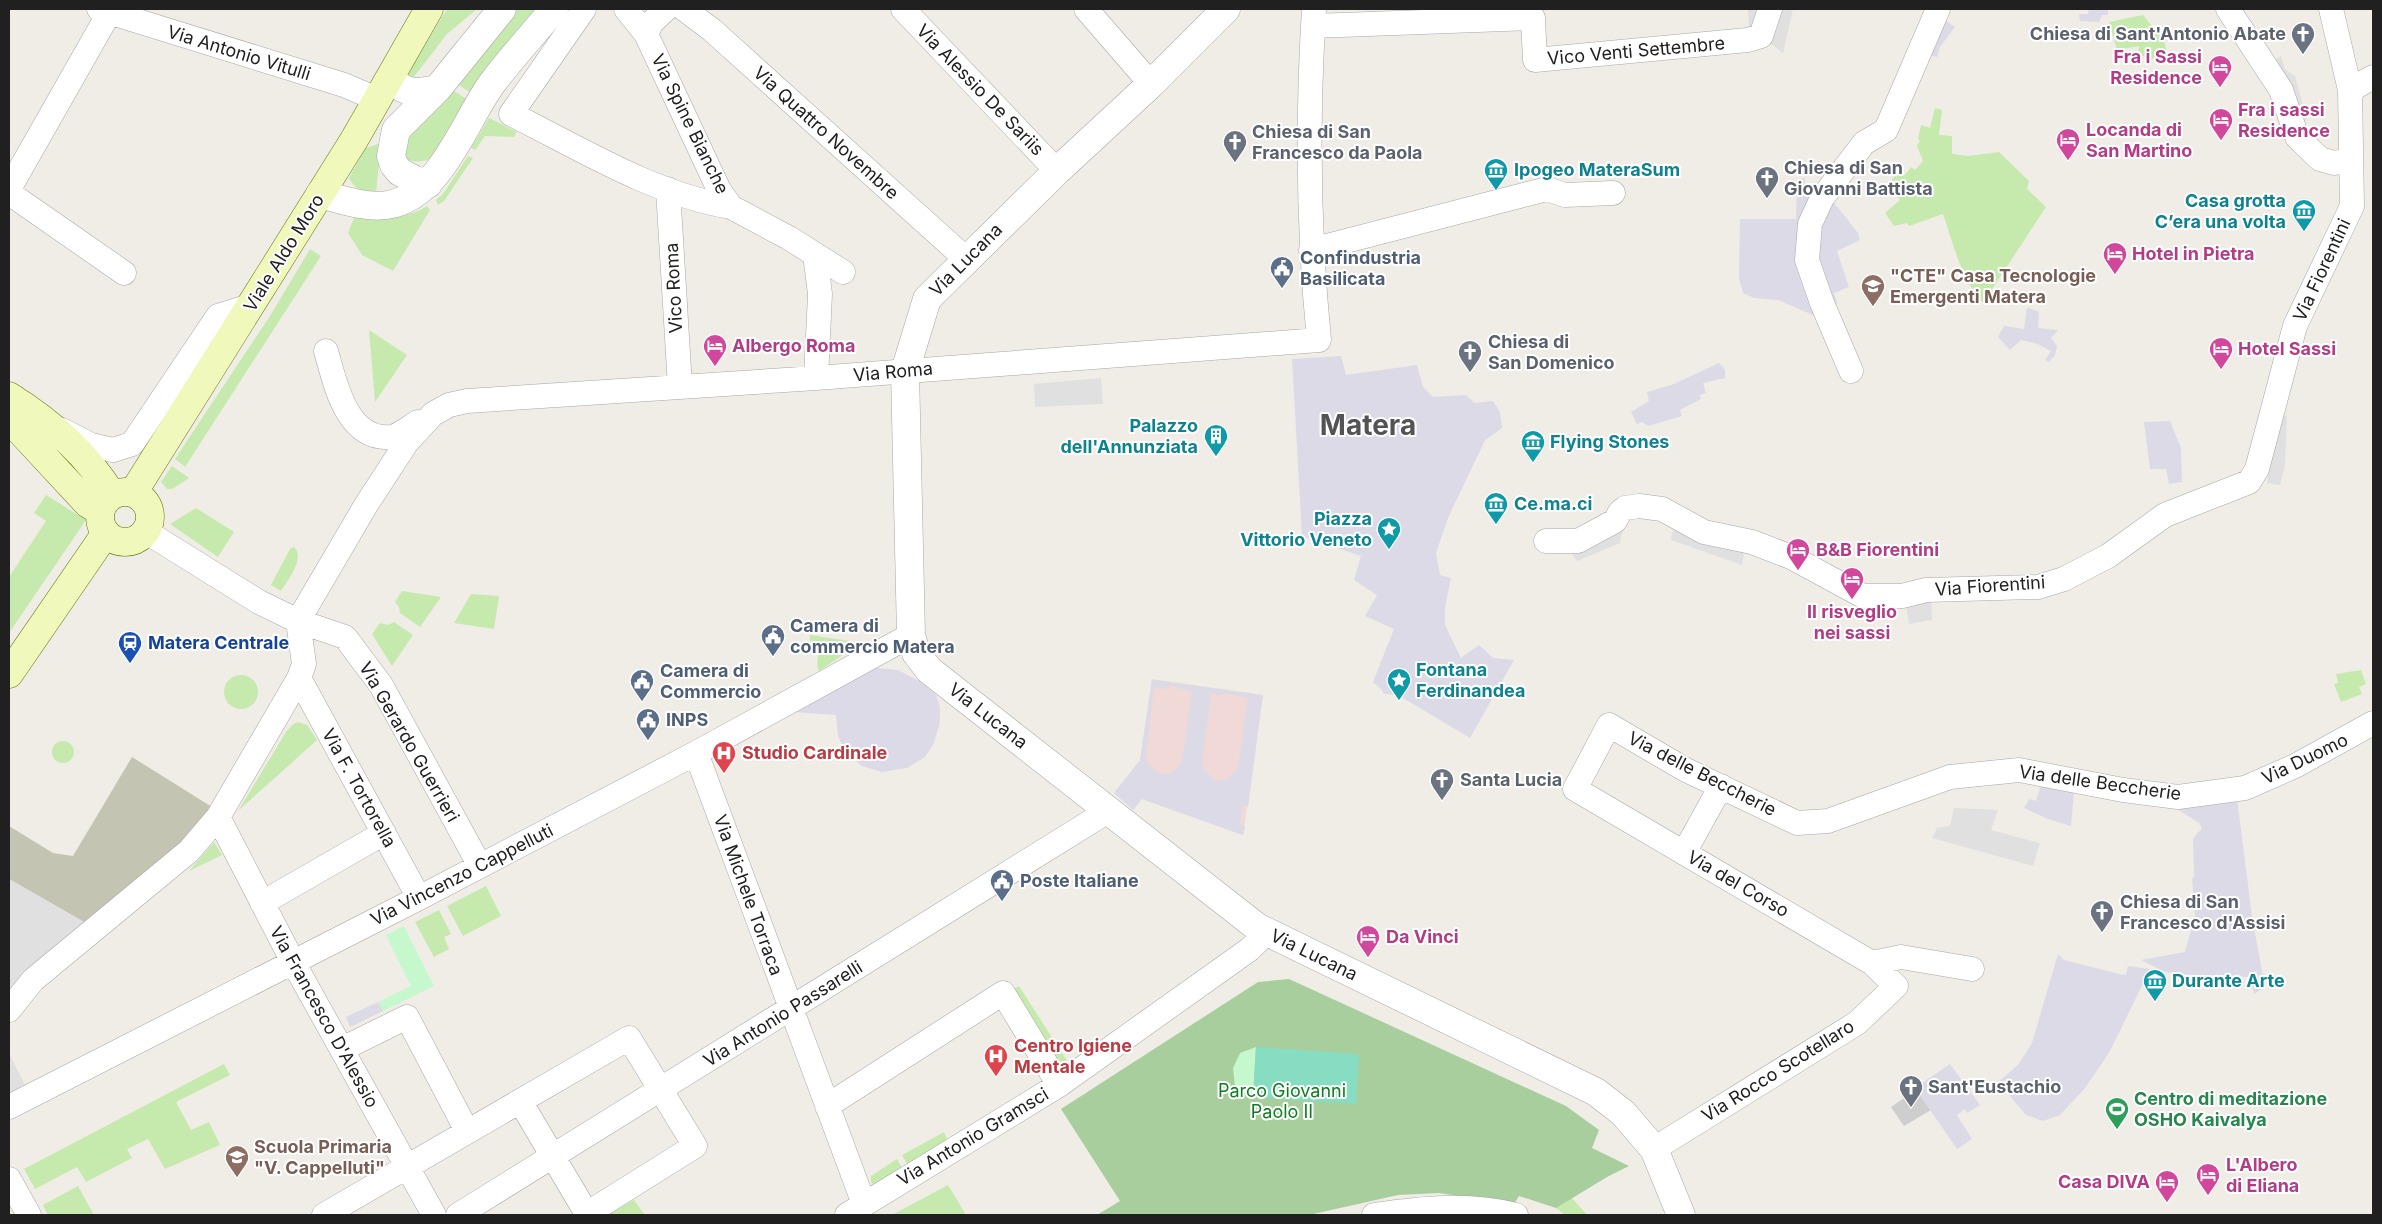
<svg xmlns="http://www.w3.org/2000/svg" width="2382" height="1224" font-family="Inter,sans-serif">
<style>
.commercial{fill:#f0d9d6}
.religious{fill:#cecece}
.construction{fill:#c3c5b2}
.grass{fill:#c6e9ae}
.forest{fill:#a7ce9c}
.park{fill:#c5f8cd}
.pitch{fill:#86ddc2}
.parking{fill:#e0e0e0}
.plaza{fill:#dbdae6;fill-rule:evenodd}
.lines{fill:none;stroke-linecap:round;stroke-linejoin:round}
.minor-casing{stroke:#a7a7a7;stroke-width:25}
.tertiary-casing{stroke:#a7a7a7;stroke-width:29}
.secondary-casing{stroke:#627607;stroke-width:29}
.minor{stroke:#fff;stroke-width:24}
.tertiary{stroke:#fff;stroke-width:28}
.secondary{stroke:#f1f8bc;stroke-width:28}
.labels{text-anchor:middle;stroke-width:4;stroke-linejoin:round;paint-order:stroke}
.worship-label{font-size:18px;font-weight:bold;fill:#5b616d;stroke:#fff;text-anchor:start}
.street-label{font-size:18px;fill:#202020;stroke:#fff}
.hotel-label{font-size:18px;font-weight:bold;fill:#b23c85;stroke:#fff;text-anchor:start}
.culture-label{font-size:18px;font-weight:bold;fill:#0d838f;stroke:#fff;text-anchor:start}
.service-label{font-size:18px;font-weight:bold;fill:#4e5e75;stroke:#fff;text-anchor:start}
.education-label{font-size:18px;font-weight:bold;fill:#785e54;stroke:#fff;text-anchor:start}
.transit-label{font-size:18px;font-weight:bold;fill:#164399;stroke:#fff;text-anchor:start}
.health-label{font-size:18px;font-weight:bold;fill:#be3a42;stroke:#fff;text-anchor:start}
.park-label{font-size:18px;fill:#0e7d1f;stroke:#fff}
.leisure-label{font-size:18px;font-weight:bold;fill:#27864d;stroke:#fff;text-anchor:start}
.town-label{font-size:28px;font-weight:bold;fill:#535353;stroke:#fff}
</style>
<rect width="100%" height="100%" fill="#f0ede6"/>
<path class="commercial" d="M1152,679L1263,695L1243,835L1142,799L1140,760Z"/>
<path class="religious" d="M1916,1090L1931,1110L1904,1126L1891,1107Z"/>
<path class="construction" d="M132,757L212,807L185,841L84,922L9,879V826L53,853L73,856Z"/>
<path class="grass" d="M447,9H477L447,34L413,78L407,75Z
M509,9H542L474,95L453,81Z
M2143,15L2164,41L2169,60L2150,59L2138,54L2139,46L2117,50L2109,22Z
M448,87L470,101C462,113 443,149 434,156C426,163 412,163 404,158L405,141Z
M1935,108L1942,110L1939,135L1952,136V154L1968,156L1999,152L2029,181L2027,189L2046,207L1983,303C1963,284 1952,240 1943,214L1909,226L1907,223L1894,226L1885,213L1900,200L1887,186L1899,171L1905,175L1911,167L1915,170L1923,161L1917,146L1920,141L1918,139L1921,125L1930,128Z
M489,118L517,132L514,137L485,136L475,150L471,148Z
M381,143L376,193C362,192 356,190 349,178L366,148Z
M468,156L473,158L444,201L438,205L436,200L443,194Z
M427,206L430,210L393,271L362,255L348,233L355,215C378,216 407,220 427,206Z
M310,249L321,256L185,467L175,459L270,316Z
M369,330L407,355L375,402Z
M172,466L189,478L172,489H167L161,482Z
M46,495L86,520L9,633V577L46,521L34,513Z
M196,508L234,532L218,557L170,524Z
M294,547C306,558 287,581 281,591L271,585L290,549Z
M402,591L441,597L420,627L400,613L399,607L395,602Z
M471,594L499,596L494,629L454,623Z
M394,622L413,635L392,666L372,634L380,623L388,625Z
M810,635L849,641L853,648L819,671C813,659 826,653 810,641Z
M2361,670L2366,684L2359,687L2362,694L2341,702L2334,684L2338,683L2336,674Z
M224 692a17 17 0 1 1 34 0a17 17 0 1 1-34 0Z
M298,722L307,725L317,740L238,811L286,732L292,725Z
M52 752a11 11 0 1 1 22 0a11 11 0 1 1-22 0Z
M214,842L222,855L189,871Z
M486,886L501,916L463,936L447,906Z
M439,910L451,934L444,937L449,949L434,957L415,922Z
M1019,986L1069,1064L1062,1069L1012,990Z
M224,1064L230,1075L176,1102L191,1130L209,1122L220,1145L165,1169L148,1139L127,1149L132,1158L86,1182L77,1167L35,1189L24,1169Z
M944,1132L947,1139L908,1166L902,1155Z
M897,1159L903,1170L876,1187L871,1182V1176Z
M948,1185L966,1215H892Z
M78,1186L94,1215H48L43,1205Z
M1572,1198L1587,1215H1565L1556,1208Z
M634,1200L645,1215H607Z"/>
<path class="forest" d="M1289,979L1566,1106L1599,1130L1592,1148L1629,1166L1607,1177L1556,1208L1519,1196L1514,1204L1439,1193L1398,1195L1309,1215H1097L1120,1201L1061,1109L1258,982Z"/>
<path class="park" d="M404,926L434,986L383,1011L378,1002L411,986L386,935Z
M1256,1047L1253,1097L1235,1087L1233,1068L1240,1053Z"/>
<path class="pitch" d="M1256,1047L1359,1054L1356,1104L1253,1097Z"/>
<path class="parking" d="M1748,9H1793L1783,53L1749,28Z
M2281,56L2285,69L2295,76L2307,120L2299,123L2270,62Z
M1101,378L1103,404L1035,407L1034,384Z
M2287,415L2285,465L2280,485L2267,483L2276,420Z
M1624,523L1620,543L1577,561L1570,552Z
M1674,525L1745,548L1742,565L1671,540Z
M1931,595L1932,620L1909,624L1905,602Z
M1954,808L1998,810L1991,830L2040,843L2033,866L1932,838L1937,828L1950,826Z
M9,879L84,922L9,997Z
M9,1053L26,1087L9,1096Z"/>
<path class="plaza" d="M2089,9H2108V15H2102L2099,22L2080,21L2079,14H2088Z
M1936,14L1955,27L1940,47L1937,57L1909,49Z
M1805,178L1804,194L1831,199L1858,233L1860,240L1837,251L1849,287L1834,293L1837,303L1820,318L1778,300L1754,298L1743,293L1739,278L1740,219H1796L1797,179Z
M2027,307L2039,312L2038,328L2058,330L2051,338L2057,346L2055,355L2049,362L2045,360L2051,351L2038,344L2021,340L2010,350L1998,337L2004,326L2024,329Z
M1341,356L1346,375L1417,365L1423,387L1433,397L1466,395L1475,403L1493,401L1500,412L1502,428L1485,440L1448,518L1436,553L1440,575L1451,578L1445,607V625L1461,658L1479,645L1493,658L1514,660L1470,738L1398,695L1384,694L1382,690L1373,682L1394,629L1365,616L1377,595L1354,580L1361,556L1302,536L1292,359Z
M1719,363L1725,370V378L1703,383L1706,393L1700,395L1701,399L1680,410L1682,416L1648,426L1642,422L1637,424L1631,412L1649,401L1647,392L1674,384Z
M2170,421L2181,448L2182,482L2169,484L2166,469H2150L2144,422Z
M877,668L898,670L919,681L936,695L940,707V723L933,745L925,757L907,768L882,772L862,766L845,751L838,736L836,715L794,712L866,670Z
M1152,680L1263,695L1248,807L1242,805L1240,824L1245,826L1243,835L1142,799L1133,810L1114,793L1140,760ZM1169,685L1192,692L1182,762L1170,774H1160L1148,764L1146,754L1154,687L1168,689ZM1225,693L1248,698L1238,768L1226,780L1216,781L1204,770L1202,761L1211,694L1224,695Z
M2046,768L2075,780L2071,826L2048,819L2024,808L2029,799L2036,801Z
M2237,798L2252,917L2265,987L2254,994L2250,977L2199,976L2165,972L2141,960L2185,952L2195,915L2192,879L2194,876L2193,839L2202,828L2199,823L2174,807Z
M2058,954L2064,960L2123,975H2126L2128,966L2150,969L2109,1053L2085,1088L2060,1115L2043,1121L2026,1115L1998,1082L2018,1065L2032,1043Z
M378,1002L383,1011L350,1027L346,1017Z
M1950,1064L1980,1105L1967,1113L1965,1109L1957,1115L1972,1139L1957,1149L1915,1088Z"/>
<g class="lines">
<g class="minor-casing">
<path id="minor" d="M99,9L344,85L379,100
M584,9L511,114C581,149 653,194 731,207
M626,9L646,34L719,190L731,207L789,238L843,272
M684,9L712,30L966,259
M903,9L1057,171
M1086,9L1151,84
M2228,9L2281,90L2297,137L2320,159L2334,163L2350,160
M1313,26L1533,18L1535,60L1748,40L1761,36L1770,9
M646,34L652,22L666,9
M2350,90L2373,77
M9,189L109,13
M668,189L680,387
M9,193L124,273
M1311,250L1547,189L1565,195L1613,193
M815,254L820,294L816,378
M326,351C335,382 346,441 391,437C399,436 411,426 418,422
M1851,371L1822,303L1807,260L1810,224L1822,198L1864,143L1886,130L1938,9
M62,430L91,445L113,450L132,444L218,316L250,306
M145,531L259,602L298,621L345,637L381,685L480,866
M1546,541H1578L1615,521L1620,512L1625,508L1639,506L1662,509L1704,532L1752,542L1791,557L1863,596H1902L1926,590L2038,587L2064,579L2108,556L2165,515L2249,482L2257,469L2295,326L2352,206L2350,90L2331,9
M298,621L366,505L407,442L433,414L449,405L467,401L816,378L1319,340C1308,229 1307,120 1314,9
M299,678L419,898
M696,753L864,1204
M218,817L293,962L434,1215
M1684,853L1721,786
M262,903L384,833
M1872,963L1901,957L1972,969
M9,1010L33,980L189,851L218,817L299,678L304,664L298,621
M342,1049L407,1017L467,1131
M520,1101L587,1214
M827,1106L1003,993L1059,1085
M9,1107L419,898L696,753L911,635
M1654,1149L1857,1023L1896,986L1872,963L1575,789L1609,725L1686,770L1797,823L1828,821L1950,777L2019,770L2123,790L2178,797L2245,788L2295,766L2373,723
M9,1179L29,1215
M324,1215L629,1038L695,1146L585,1215
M458,1215L1108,811
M847,1215L1059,1085L1250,949L1267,932
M1374,1215C1421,1208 1469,1203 1516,1215"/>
</g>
<g class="tertiary-casing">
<path id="tertiary" d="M1226,9L1151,84L1057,171L927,299L905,371L911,635L916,653L929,670L1257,927L1596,1092L1623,1113L1654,1149L1681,1215
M390,80C409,94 414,94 437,89
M428,184L415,180L400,172L394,165L391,156L396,130L438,88L502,9
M320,194C342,200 365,208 387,205C441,197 464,121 493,82C512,57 534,33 554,9"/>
</g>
<g class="secondary-casing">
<path id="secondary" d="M9,396C49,421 87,454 112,495
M9,419L88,504L100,511
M100 517a25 25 0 1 1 50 0a25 25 0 1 1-50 0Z
M133,493L354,140L429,9
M9,674L106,533"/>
</g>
<use href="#minor" class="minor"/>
<use href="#tertiary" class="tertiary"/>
<use href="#secondary" class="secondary"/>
</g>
<defs>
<g id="church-pin" transform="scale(1.25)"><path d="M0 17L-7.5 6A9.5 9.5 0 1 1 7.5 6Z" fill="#6b7280" stroke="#fff"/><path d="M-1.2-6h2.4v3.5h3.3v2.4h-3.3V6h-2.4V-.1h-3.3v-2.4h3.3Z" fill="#fff"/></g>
<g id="hotel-pin" transform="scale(1.25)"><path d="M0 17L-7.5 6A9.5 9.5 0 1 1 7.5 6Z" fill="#d1479c" stroke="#fff"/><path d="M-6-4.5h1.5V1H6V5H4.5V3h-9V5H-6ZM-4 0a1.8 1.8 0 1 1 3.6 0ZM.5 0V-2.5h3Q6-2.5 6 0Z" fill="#fff"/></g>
<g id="museum-pin" transform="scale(1.25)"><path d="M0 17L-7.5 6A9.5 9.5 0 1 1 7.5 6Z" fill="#0f9aa8" stroke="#fff"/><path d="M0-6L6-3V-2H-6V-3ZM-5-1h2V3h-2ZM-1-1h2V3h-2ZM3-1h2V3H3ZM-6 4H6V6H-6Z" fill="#fff"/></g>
<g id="civic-pin" transform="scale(1.25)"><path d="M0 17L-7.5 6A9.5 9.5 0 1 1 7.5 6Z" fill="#5c6f8a" stroke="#fff"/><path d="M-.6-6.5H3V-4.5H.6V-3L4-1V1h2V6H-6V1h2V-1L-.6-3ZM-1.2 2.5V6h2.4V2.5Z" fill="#fff"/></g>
<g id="university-pin" transform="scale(1.25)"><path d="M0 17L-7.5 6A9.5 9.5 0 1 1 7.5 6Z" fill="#8d6e63" stroke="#fff"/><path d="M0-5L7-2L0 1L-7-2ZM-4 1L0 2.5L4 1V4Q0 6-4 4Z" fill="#fff"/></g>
<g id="building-pin" transform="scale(1.25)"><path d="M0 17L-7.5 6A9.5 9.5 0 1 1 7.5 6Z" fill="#0f9aa8" stroke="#fff"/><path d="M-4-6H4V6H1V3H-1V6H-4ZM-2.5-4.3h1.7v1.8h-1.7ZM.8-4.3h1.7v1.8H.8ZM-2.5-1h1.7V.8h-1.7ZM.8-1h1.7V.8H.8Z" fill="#fff"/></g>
<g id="sight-pin" transform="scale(1.25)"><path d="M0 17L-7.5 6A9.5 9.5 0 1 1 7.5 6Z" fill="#0f9aa8" stroke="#fff"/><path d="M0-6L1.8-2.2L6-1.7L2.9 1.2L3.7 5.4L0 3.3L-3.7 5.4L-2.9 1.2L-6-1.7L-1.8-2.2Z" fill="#fff"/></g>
<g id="station-pin" transform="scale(1.25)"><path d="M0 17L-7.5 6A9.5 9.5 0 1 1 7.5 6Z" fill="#1a4fb4" stroke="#fff"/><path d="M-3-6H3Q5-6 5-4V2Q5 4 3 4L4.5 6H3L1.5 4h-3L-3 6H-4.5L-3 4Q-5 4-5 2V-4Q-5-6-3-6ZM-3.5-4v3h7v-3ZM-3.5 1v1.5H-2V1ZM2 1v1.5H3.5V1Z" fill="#fff"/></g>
<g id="hospital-pin" transform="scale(1.25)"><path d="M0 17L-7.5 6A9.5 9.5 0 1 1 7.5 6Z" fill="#e0444e" stroke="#fff"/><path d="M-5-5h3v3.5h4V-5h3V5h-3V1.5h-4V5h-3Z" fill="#fff"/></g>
<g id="stadium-pin" transform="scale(1.25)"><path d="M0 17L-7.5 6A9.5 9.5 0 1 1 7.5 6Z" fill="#2e9e5b" stroke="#fff"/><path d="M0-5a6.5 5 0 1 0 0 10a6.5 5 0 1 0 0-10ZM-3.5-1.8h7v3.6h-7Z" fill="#fff"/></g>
<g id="school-pin" transform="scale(1.25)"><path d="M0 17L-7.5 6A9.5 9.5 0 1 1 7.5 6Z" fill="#8d6e63" stroke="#fff"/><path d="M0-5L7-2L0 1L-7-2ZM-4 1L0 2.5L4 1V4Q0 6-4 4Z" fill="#fff"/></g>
</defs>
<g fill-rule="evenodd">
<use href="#church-pin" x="2303" y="34"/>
<use href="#hotel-pin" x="2220" y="67"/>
<use href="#hotel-pin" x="2221" y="120"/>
<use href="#hotel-pin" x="2068" y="140"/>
<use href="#church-pin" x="1235" y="142"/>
<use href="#museum-pin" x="1496" y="170"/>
<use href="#church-pin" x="1767" y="178"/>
<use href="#museum-pin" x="2304" y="211"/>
<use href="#hotel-pin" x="2115" y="254"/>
<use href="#civic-pin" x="1282" y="268"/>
<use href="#university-pin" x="1873" y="286"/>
<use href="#hotel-pin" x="715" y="346"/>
<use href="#hotel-pin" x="2221" y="349"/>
<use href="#church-pin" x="1470" y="352"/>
<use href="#building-pin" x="1216" y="436"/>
<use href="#museum-pin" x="1533" y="442"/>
<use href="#museum-pin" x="1496" y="504"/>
<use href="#sight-pin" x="1389" y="529"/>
<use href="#hotel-pin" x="1798" y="550"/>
<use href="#hotel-pin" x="1852" y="579"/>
<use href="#civic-pin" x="773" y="636"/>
<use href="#station-pin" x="130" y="643"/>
<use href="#sight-pin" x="1399" y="680"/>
<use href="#civic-pin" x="642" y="681"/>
<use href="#civic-pin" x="648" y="720"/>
<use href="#hospital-pin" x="724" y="753"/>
<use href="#church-pin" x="1442" y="780"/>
<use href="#civic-pin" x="1002" y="881"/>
<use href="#church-pin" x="2102" y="912"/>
<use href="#hotel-pin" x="1368" y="937"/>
<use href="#museum-pin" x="2155" y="981"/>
<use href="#hospital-pin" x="996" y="1056"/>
<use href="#church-pin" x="1911" y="1087"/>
<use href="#stadium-pin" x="2117" y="1109"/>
<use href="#school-pin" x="237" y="1157"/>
<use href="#hotel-pin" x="2208" y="1175"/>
<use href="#hotel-pin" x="2167" y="1182"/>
</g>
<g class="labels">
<g class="worship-label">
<text x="2286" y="40" text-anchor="end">Chiesa di Sant'Antonio Abate</text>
<text x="1252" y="138">Chiesa di San<tspan x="1252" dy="21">Francesco da Paola</tspan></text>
<text x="1784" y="174">Chiesa di San<tspan x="1784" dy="21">Giovanni Battista</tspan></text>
<text x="1488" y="348">Chiesa di<tspan x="1488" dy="21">San Domenico</tspan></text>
<text x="1460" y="786">Santa Lucia</text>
<text x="2120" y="908">Chiesa di San<tspan x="2120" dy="21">Francesco d'Assisi</tspan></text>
<text x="1928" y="1093">Sant'Eustachio</text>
</g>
<g class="street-label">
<text transform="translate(1636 51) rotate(-5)" y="6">Vico Venti Settembre</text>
<text transform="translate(239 53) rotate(17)" y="6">Via Antonio Vitulli</text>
<text transform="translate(980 90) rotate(46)" y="6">Via Alessio De Sariis</text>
<text transform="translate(690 124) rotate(64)" y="6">Via Spine Bianche</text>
<text transform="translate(826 133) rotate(42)" y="6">Via Quattro Novembre</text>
<text transform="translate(284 253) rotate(-58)" y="6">Viale Aldo Moro</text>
<text transform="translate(966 260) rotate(-45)" y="6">Via Lucana</text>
<text transform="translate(2322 270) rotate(-65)" y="6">Via Fiorentini</text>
<text transform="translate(674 288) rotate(-93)" y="6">Vico Roma</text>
<text transform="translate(893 372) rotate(-5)" y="6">Via Roma</text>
<text transform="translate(1990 586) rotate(-4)" y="6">Via Fiorentini</text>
<text transform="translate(988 716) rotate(38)" y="6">Via Lucana</text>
<text transform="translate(409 742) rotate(60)" y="6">Via Gerardo Guerrieri</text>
<text transform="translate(2305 759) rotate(-26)" y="6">Via Duomo</text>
<text transform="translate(1702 774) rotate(27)" y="6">Via delle Beccherie</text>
<text transform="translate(2100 783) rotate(8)" y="6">Via delle Beccherie</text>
<text transform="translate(359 788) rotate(61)" y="6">Via F. Tortorella</text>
<text transform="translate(462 875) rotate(-27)" y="6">Via Vincenzo Cappelluti</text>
<text transform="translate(1738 884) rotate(30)" y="6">Via del Corso</text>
<text transform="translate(748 895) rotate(70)" y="6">Via Michele Torraca</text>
<text transform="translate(1314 955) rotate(26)" y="6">Via Lucana</text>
<text transform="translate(783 1014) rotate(-32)" y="6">Via Antonio Passarelli</text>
<text transform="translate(324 1017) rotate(61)" y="6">Via Francesco D'Alessio</text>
<text transform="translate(1778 1071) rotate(-32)" y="6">Via Rocco Scotellaro</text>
<text transform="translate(973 1137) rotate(-31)" y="6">Via Antonio Gramsci</text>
</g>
<g class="hotel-label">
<text x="2202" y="63" text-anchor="end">Fra i Sassi<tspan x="2202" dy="21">Residence</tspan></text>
<text x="2238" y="116">Fra i sassi<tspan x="2238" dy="21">Residence</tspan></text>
<text x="2086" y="136">Locanda di<tspan x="2086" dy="21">San Martino</tspan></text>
<text x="2132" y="260">Hotel in Pietra</text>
<text x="732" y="352">Albergo Roma</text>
<text x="2238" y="355">Hotel Sassi</text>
<text x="1816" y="556">B&amp;B Fiorentini</text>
<text x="1852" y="618" text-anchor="middle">Il risveglio<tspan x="1852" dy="21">nei sassi</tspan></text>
<text x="1386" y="943">Da Vinci</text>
<text x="2226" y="1171">L'Albero<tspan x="2226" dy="21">di Eliana</tspan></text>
<text x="2150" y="1188" text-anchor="end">Casa DIVA</text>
</g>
<g class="culture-label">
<text x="1514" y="176">Ipogeo MateraSum</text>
<text x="2286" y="207" text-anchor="end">Casa grotta<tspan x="2286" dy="21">C’era una volta</tspan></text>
<text x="1198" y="432" text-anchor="end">Palazzo<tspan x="1198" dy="21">dell'Annunziata</tspan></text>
<text x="1550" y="448">Flying Stones</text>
<text x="1514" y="510">Ce.ma.ci</text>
<text x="1372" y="525" text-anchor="end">Piazza<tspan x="1372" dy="21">Vittorio Veneto</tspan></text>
<text x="1416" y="676">Fontana<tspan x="1416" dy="21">Ferdinandea</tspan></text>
<text x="2172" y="987">Durante Arte</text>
</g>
<g class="service-label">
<text x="1300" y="264">Confindustria<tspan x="1300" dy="21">Basilicata</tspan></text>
<text x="790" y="632">Camera di<tspan x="790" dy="21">commercio Matera</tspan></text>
<text x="660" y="677">Camera di<tspan x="660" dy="21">Commercio</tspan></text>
<text x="666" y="726">INPS</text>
<text x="1020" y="887">Poste Italiane</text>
</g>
<g class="education-label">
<text x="1890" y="282">"CTE" Casa Tecnologie<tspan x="1890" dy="21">Emergenti Matera</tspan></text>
<text x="254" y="1153">Scuola Primaria<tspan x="254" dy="21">"V. Cappelluti"</tspan></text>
</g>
<g class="transit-label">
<text x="148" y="649">Matera Centrale</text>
</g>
<g class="health-label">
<text x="742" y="759">Studio Cardinale</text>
<text x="1014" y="1052">Centro Igiene<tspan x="1014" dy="21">Mentale</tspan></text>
</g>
<g class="park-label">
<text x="1282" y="1097">Parco Giovanni<tspan x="1282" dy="21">Paolo II</tspan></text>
</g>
<g class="leisure-label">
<text x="2134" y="1105">Centro di meditazione<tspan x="2134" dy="21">OSHO Kaivalya</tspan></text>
</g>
<g class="town-label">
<text x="1368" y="435">Matera</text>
</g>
</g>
<rect width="2382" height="1224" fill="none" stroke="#202020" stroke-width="20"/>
</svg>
